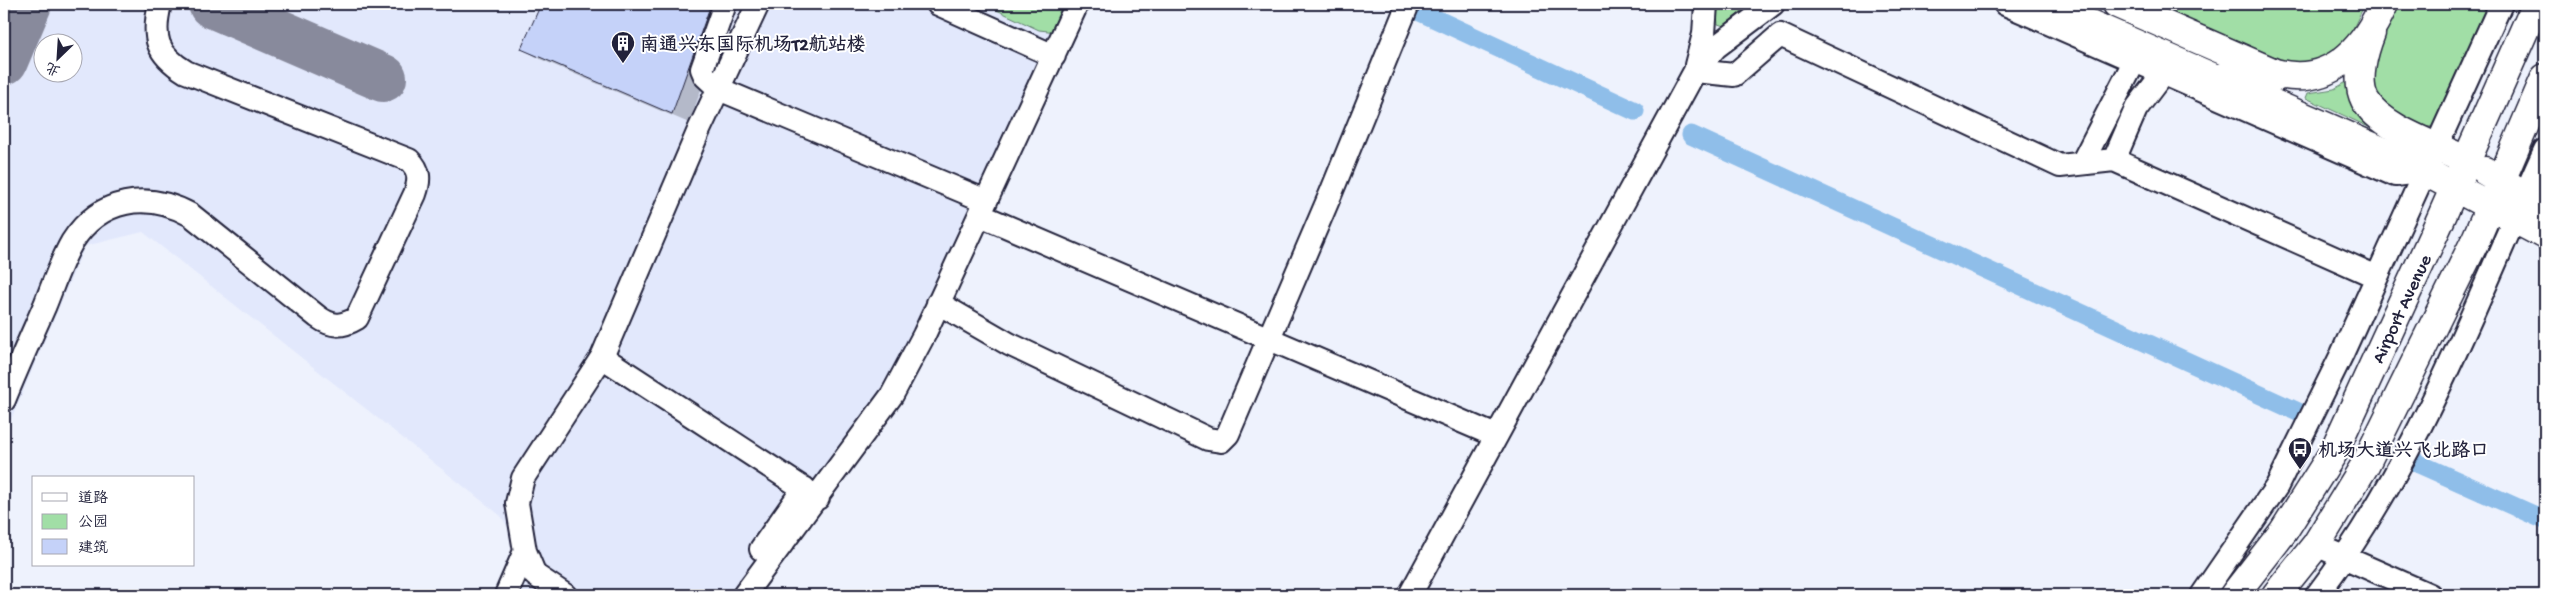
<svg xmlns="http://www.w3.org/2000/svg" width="2549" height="599" font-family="'Gochi Hand','LXGW WenKai TC',sans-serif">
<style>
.built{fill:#e2e8fc;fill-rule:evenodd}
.green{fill:#a1dea6;stroke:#628070}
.shadow{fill:#0003}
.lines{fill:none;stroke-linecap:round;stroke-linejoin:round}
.canal{stroke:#8fbee9;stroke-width:19}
.taxiway{stroke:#888a9c;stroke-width:48}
.building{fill:#c5d2f9;stroke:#22223b}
.minor-casing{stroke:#22223b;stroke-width:26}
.major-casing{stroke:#22223b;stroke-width:31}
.highway-casing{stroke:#22223b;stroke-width:31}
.minor{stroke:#fff;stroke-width:22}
.major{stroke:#fff;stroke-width:28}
.highway{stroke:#fff;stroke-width:28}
.labels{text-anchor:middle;stroke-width:4;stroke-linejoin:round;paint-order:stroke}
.poi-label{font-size:19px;font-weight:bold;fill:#22223b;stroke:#fff;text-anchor:start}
.street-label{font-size:19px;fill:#22223b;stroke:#fff}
</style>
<rect width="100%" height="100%" fill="#eef2fd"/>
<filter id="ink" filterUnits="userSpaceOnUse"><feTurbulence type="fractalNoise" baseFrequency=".02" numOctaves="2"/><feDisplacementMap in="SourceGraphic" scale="10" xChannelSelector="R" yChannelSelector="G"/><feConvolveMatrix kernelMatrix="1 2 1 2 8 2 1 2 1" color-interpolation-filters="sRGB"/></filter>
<g filter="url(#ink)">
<path class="built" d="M4,4H1088L963,267L850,467L820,512L802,501L732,595H513L522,573L507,526L501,516L143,232L85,246L4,436ZM42,42H72V72H42Z"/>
<path class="green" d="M984,4H1071L1057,32L1039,30Z
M1716,4H1750L1724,26L1718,24Z
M2134,4H2365L2339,57L2298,72Z
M2399,4H2496L2436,126C2423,129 2414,123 2403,118C2349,95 2383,41 2399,4Z
M2352,79L2412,147L2306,98L2308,93L2334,89Z"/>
<path class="shadow" d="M542,4H735L730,10L689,123L540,59L523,49Z"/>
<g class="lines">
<path class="canal" d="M1403,4L1635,111
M1691,135L2298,412
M2417,463L2545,520"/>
<path class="taxiway" d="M212,4L383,78
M4,61L28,4"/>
</g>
<path class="building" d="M541,4H711L672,114L521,49Z"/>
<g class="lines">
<g class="minor-casing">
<path id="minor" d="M725,4L702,69L705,76L719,89L986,201
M938,4L1054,56
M2005,4L2395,175L2426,171
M1696,65L1704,34L1706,4
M1695,71L1734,75L1780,35L2060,166L2114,160L2377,277
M2114,160L2136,109L2164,72
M2082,163L2135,60
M980,215L1496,436
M938,303L1009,344L1208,439L1221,441L1228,434L1331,193L1408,4
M602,357L818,498
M4,400C17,368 31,337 45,305C53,285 61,261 72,242C100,198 147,191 191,215L318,317C332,327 342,327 357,318L415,194C420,180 420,170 409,160L186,72C156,54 152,37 160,4
M2316,545L2430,595
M761,549L804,488
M525,551L535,575L565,595
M506,595L525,551L517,503L523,478L602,357L699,130L758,4
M744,595L892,395L924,335L1077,4
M1410,595L1695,71L1716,47L1773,4
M2202,595L2277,486L2342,354L2501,4
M2317,595C2419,461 2476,301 2545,150"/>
</g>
<g class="major-casing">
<path id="major" d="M2044,4L2403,160L2545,235
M2485,171L2545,207
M2234,595L2283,532L2333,453L2438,225L2536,4
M2276,595L2316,545L2365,465L2476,239L2545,78"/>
</g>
<g class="highway-casing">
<path id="highway" d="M2117,4L2275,73C2330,88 2364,49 2384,4
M2371,33C2364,51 2355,81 2365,100C2381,129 2438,146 2467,161
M2213,78L2276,77"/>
</g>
<use href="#minor" class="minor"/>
<use href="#major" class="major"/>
<use href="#highway" class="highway"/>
</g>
</g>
<defs>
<g id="building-pin" transform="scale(1.25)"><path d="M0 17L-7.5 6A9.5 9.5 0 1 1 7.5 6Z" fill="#22223b" stroke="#fff"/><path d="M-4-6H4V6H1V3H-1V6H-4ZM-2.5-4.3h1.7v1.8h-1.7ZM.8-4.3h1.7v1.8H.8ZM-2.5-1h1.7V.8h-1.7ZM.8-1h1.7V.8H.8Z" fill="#fff"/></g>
<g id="bus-pin" transform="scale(1.25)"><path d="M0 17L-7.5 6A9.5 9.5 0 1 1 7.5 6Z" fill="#22223b" stroke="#fff"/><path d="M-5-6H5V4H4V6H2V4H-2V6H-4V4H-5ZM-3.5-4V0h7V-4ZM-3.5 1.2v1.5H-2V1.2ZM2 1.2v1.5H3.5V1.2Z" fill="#fff"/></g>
</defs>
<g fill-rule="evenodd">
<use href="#building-pin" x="623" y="43"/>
<use href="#bus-pin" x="2300" y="449"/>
</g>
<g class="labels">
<g class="poi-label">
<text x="640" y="50">南通兴东国际机场T2航站楼</text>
<text x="2318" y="456">机场大道兴飞北路口</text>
</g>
<g class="street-label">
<text transform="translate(2400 308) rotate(-65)" y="7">Airport Avenue</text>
</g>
</g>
<rect width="2549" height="599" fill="none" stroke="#fff" stroke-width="20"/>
<rect x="10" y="10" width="2529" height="579" fill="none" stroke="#22223b" stroke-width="2" filter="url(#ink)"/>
<rect x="32" y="476" width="162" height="90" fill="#ffffff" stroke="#a7a7b1"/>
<rect x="42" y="493" width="25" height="8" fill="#ffffff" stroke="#a7a7b1"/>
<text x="78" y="502" font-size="15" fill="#22223b">道路</text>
<rect x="42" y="514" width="25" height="15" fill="#a1dea6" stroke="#a7a7b1"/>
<text x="78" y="526" font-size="15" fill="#22223b">公园</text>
<rect x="42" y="539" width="25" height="15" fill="#c5d2f9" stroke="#a7a7b1"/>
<text x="78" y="552" font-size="15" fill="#22223b">建筑</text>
<g transform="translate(58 58) rotate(205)"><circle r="24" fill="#ffffff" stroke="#a7a7b1"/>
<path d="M0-4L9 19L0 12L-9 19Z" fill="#22223b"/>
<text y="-8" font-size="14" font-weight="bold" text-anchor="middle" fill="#22223b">北</text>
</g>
</svg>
